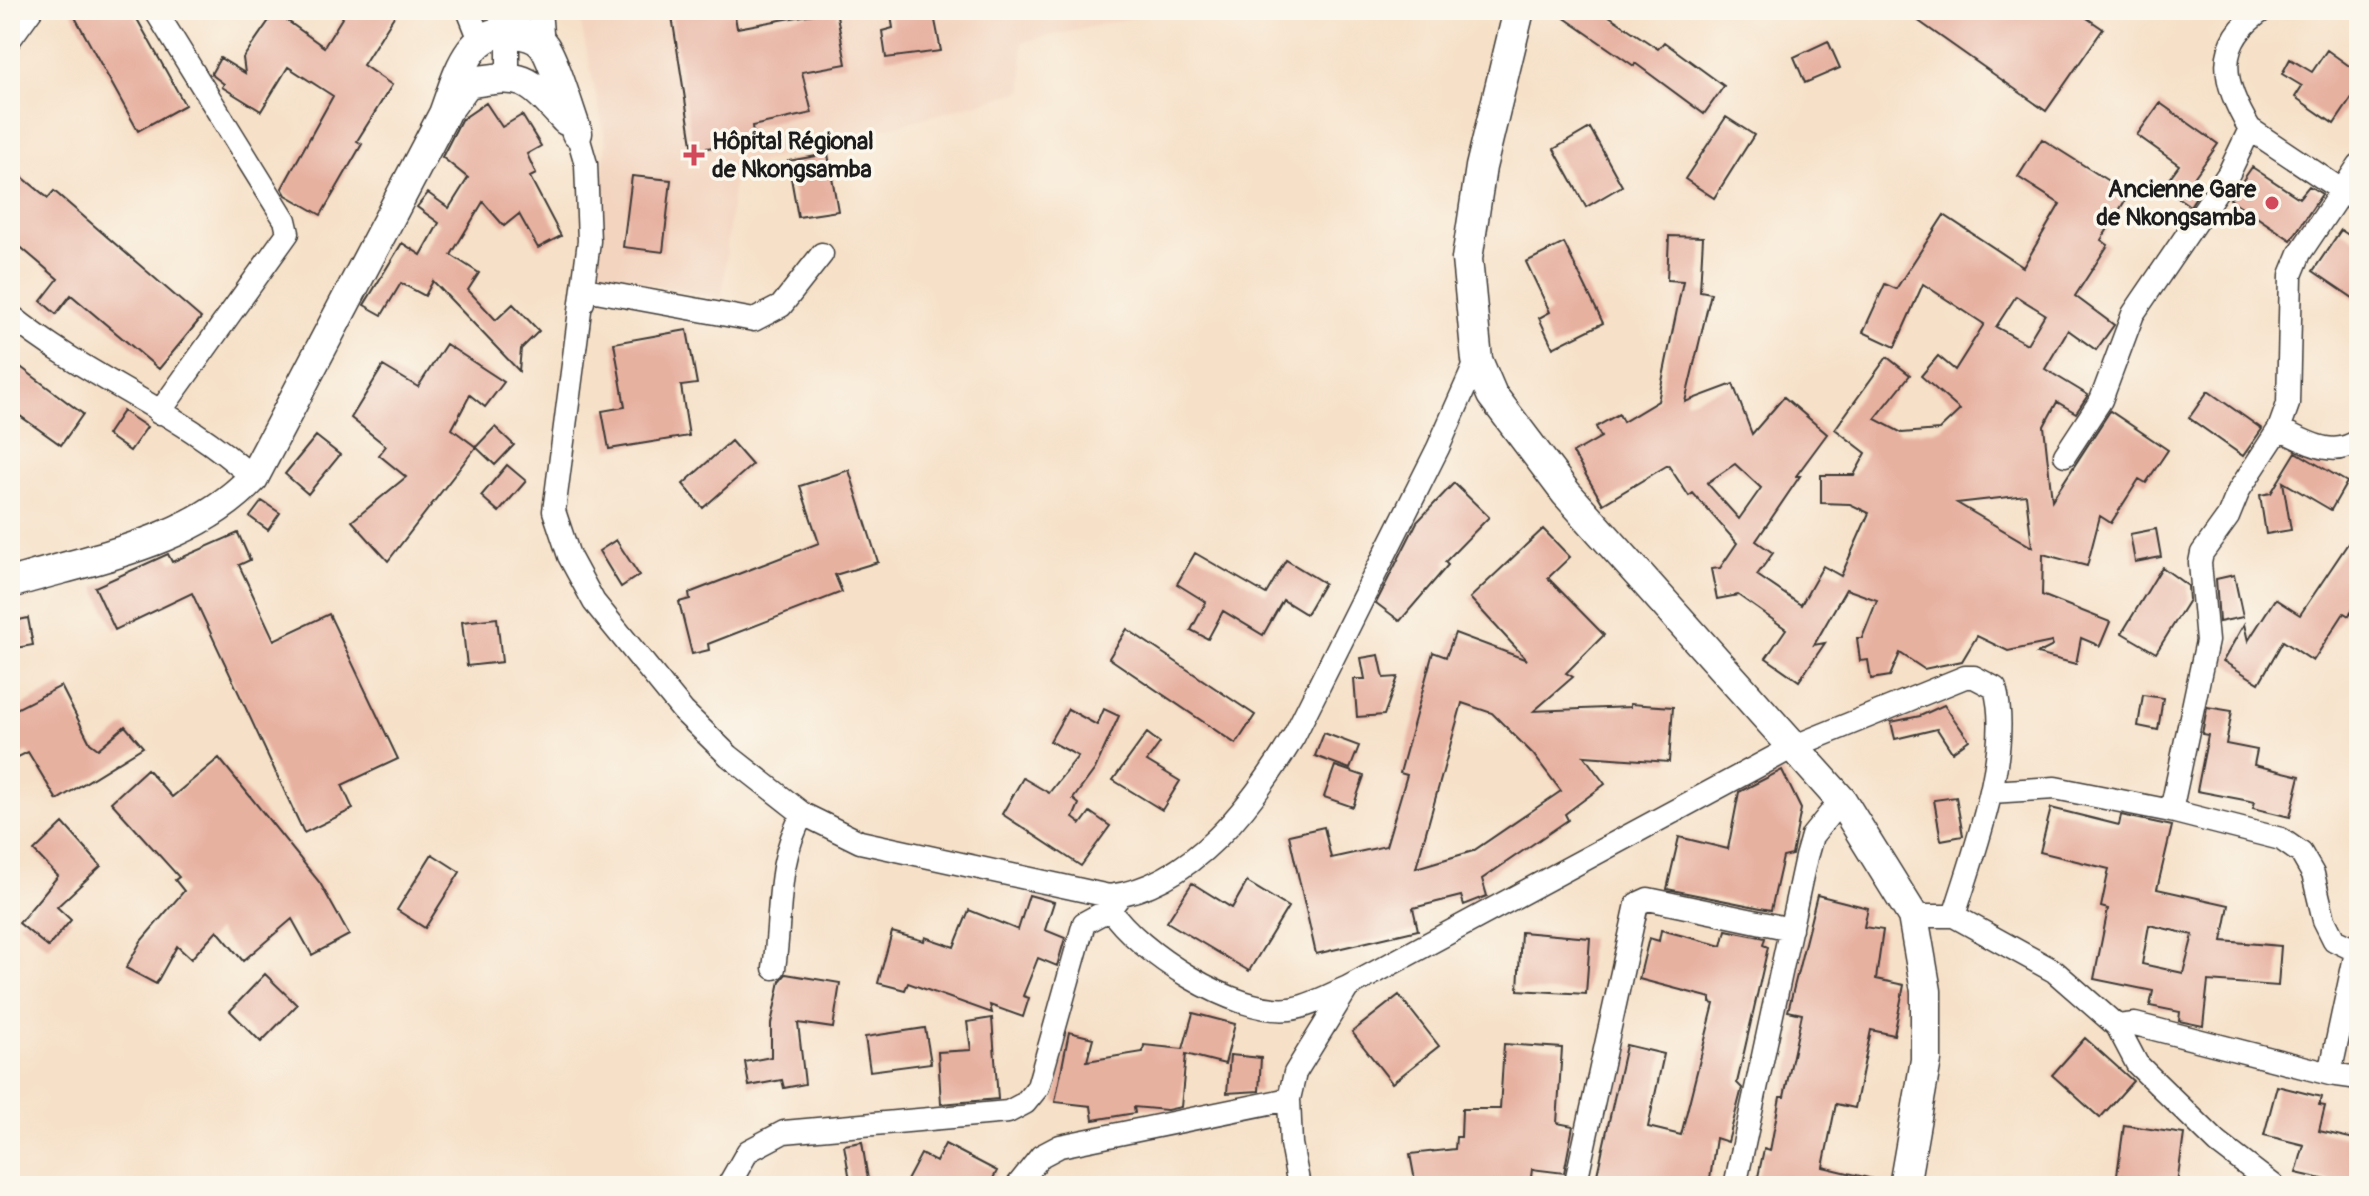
<svg xmlns="http://www.w3.org/2000/svg" width="2369" height="1196" font-family="Pangolin,sans-serif">
<style>
.built{fill:#f3d4bf}
.building{fill:#e7b1a0;fill-rule:evenodd}
.lines{fill:none;stroke-linecap:round;stroke-linejoin:round}
.street-casing{stroke:#3d3936;stroke-width:25}
.secondary-casing{stroke:#3d3936;stroke-width:33}
.street{stroke:#fff;stroke-width:22}
.secondary{stroke:#fff;stroke-width:30}
.poi-dot{fill:#d1495b;stroke:#fbf7ec;stroke-width:3}
.labels{text-anchor:middle;stroke-width:7;stroke-linejoin:round;paint-order:stroke}
.poi-label{font-size:24px;font-weight:bold;fill:#1c1c1c;stroke:#fbf7ec;text-anchor:start}
</style>
<rect width="100%" height="100%" fill="#fbf7ec"/>
<filter id="ink" filterUnits="userSpaceOnUse"><feTurbulence type="fractalNoise" baseFrequency=".0125" numOctaves="2"/><feDisplacementMap in="SourceGraphic" scale="16" xChannelSelector="R" yChannelSelector="G"/><feConvolveMatrix kernelMatrix="1 2 1 2 8 2 1 2 1" color-interpolation-filters="sRGB"/></filter>
<filter id="wash" filterUnits="userSpaceOnUse"><feTurbulence type="fractalNoise" baseFrequency=".006" numOctaves="4" result="noise"/><feDisplacementMap in="SourceGraphic" scale="32" xChannelSelector="R" yChannelSelector="G"/><feGaussianBlur stdDeviation="1.8" result="paint"/><feColorMatrix in="noise" values="0 0 0 0 0 0 0 0 0 0 0 0 0 0 0 0 0 1.4 0 .05"/><feComposite in="paint" operator="in"/></filter>
<g filter="url(#wash)">
<rect width="100%" height="100%" fill="#f6e0c7"/>
<path class="built" d="M578,10H1170L1022,42L1023,91L735,169L722,299L590,272L606,142Z"/>
<g id="blocks">
<path class="building" d="M71,10H132L185,105L138,131Z
M347,10H398L363,65L392,85L357,141L362,144L321,215L286,195L282,188L333,96L288,67L261,111L222,87L224,84L211,74L220,58L245,73L243,58L275,12L324,47Z
M671,10H734L737,28L836,10L846,64L802,72L812,113L752,126L754,141L693,150Z
M890,10H933L941,51L886,58L882,31L893,28Z
M1553,10H1600L1658,49L1664,42L1724,86L1704,114L1635,63L1634,66Z
M1903,10H2075L2103,29L2046,111Z
M1828,41L1840,68L1805,83L1794,57Z
M2327,50L2359,73V87L2334,124L2295,97L2302,86L2282,74L2290,59L2312,72Z
M486,103L502,127L522,115L541,146L527,154L536,174L530,177L561,236L538,248L519,214L504,226L483,202L451,255L479,273L468,290L496,320L513,304L539,331L521,349L519,371L433,281L425,296L401,283L382,315L364,305L402,243L421,255L439,223L417,207L428,193L449,208L468,178L442,157L461,120Z
M2160,103L2218,144L2193,179L2203,186L2190,206L2163,187L2179,165L2137,135Z
M1726,117L1754,135L1714,198L1685,179Z
M1590,128L1622,186L1586,207L1554,149Z
M2042,139L2129,194L2101,240L2108,245L2075,296L2114,325L2096,350L2068,330L2045,369L2088,395L2076,413L2057,402L2044,426L2052,500L2110,411L2168,450L2146,483L2139,479L2111,523L2100,516L2087,566L2043,554L2042,595L2110,622L2100,646L2081,638L2076,664L2037,654L2053,646L2052,642L2008,651L1977,636L1962,661L1924,669L1900,653L1890,676L1871,679L1868,660L1860,661L1857,638H1862L1877,600L1846,589L1814,645L1825,643L1799,681L1766,658L1786,629L1738,595L1717,599L1711,569L1720,568L1737,543L1693,493L1689,496L1668,465L1603,504L1573,453L1601,437L1596,427L1619,414L1623,422L1658,401L1683,281L1667,280L1669,236L1703,237L1700,291L1711,293L1685,402L1733,384L1752,434L1784,397L1827,434L1796,476H1800L1756,541L1773,553L1757,575L1801,605L1823,566L1841,576L1869,513L1850,504L1821,503V475H1854L1866,453L1835,429L1887,357L1910,375L1875,419L1902,433L1939,430L1960,410L1921,376L1938,356L1955,370L1984,324L1923,284L1895,347L1863,332L1885,284L1896,289L1944,215L2023,267L2060,204L2018,177ZM2016,296L2045,314L2027,344L1996,327ZM1735,464L1761,488L1739,519L1707,483ZM2026,495L2032,547L1957,503Z
M828,154L838,211L798,217L788,161Z
M10,167L48,198L54,191L201,318L159,369L71,295L56,314L41,301L58,279L10,238Z
M2252,167L2299,198L2309,186L2322,194L2291,240L2230,199Z
M632,176L671,180L663,252L623,247Z
M2341,230L2359,242V302L2313,271Z
M1564,243L1603,323L1553,348L1539,318L1550,312L1526,262Z
M687,330L697,384L681,386L689,436L609,449L602,411L625,407L614,343Z
M446,344L504,382L485,407L470,395L452,429L476,447L388,561L352,521L406,477L379,455L386,446L351,418L383,366L418,387Z
M10,359L83,414L61,445L20,416L10,430Z
M2208,391L2262,429L2243,456L2189,418Z
M123,411L147,427L130,451L107,435Z
M495,427L514,445L495,465L476,447Z
M316,436L340,455L308,494L285,474Z
M731,441L752,465L703,508L683,484Z
M2296,452L2347,482L2331,510L2283,482L2291,530L2266,534L2260,495L2271,493Z
M507,465L526,481L499,512L481,496Z
M849,470L878,562L835,575L842,592L708,644L709,650L692,654L679,602L690,599L689,593L819,543L800,486Z
M1454,483L1489,517L1445,562L1448,565L1400,621L1376,603L1417,522Z
M262,501L280,513L268,530L250,517Z
M2359,527V598L2349,616L2344,613L2313,661L2283,641L2259,683L2223,661L2244,624L2248,641L2275,599L2300,615Z
M1543,529L1570,557L1548,578L1604,635L1566,673L1573,677L1534,711L1630,707V704L1673,707L1669,762L1584,756L1605,784L1565,814L1568,820L1482,879L1487,896L1464,905L1461,896L1413,908L1418,930L1316,954L1289,835L1324,827L1331,858L1386,846L1407,775L1400,773L1433,652L1446,657L1455,633L1527,660L1470,598ZM1462,703L1492,713L1533,754L1561,791L1473,851L1416,868Z
M2156,529L2161,557L2135,562L2130,534Z
M238,533L250,560L239,565L274,640L329,614L398,759L342,785L353,809L304,833L192,593L115,630L95,587L168,554L172,562Z
M616,540L639,575L621,587L599,551Z
M1195,553L1266,594L1286,560L1324,583L1306,614L1283,600L1263,635L1223,611L1208,639L1191,630L1206,602L1177,584Z
M2162,567L2188,586L2189,600L2156,653L2122,633Z
M2234,575L2243,617L2219,622L2216,579Z
M28,618L33,645L10,649V622Z
M497,618L502,662L467,666L462,622Z
M1127,629L1255,715L1236,744L1109,658Z
M1379,655L1384,678L1398,677L1384,715L1357,717L1354,679H1365L1361,658Z
M61,686L90,743L98,749L125,726L143,747L57,800L28,752L10,761V712Z
M2143,695L2163,698L2158,730L2138,726Z
M1944,705L1969,740L1952,752L1937,729L1895,739L1891,722L1920,716Z
M2207,707L2232,711L2226,744L2257,750L2254,765L2300,776L2290,817L2253,808L2255,802L2197,791L2208,735L2202,734Z
M1068,709L1097,725L1104,709L1119,716L1095,769L1073,799L1079,804L1073,818L1081,824L1090,812L1110,826L1081,866L1002,814L1023,778L1049,793L1078,756L1050,741Z
M1147,733L1160,743L1147,761L1180,781L1162,810L1113,780Z
M1324,733L1359,746L1350,769L1315,756Z
M219,758L320,883L349,935L312,955L292,919L243,961L217,930L191,959L177,946L156,984L126,968L141,941L184,891L175,880L179,877L111,802L147,769L172,797Z
M1335,766L1364,776L1353,807L1324,797Z
M1782,770L1801,809L1792,855L1783,857L1771,910L1667,889L1679,837L1728,849L1739,792Z
M1956,797L1963,836L1941,840L1934,800Z
M2051,808L2119,825L2121,815L2172,826L2157,889L2229,905L2222,941L2281,946L2278,986L2208,981L2203,1026L2179,1021L2180,1012L2150,1006L2153,991L2094,979L2108,909L2101,907L2109,869L2040,852ZM2149,925L2193,935L2183,973L2142,964Z
M63,823L101,866L57,907L71,920L48,947L19,923L58,876L34,851Z
M432,854L460,872L425,928L397,910Z
M1247,882L1288,907L1249,971L1167,922L1192,883L1232,908Z
M1029,895L1054,902L1045,930L1065,938L1057,966L1038,958L1023,996L1029,998L1023,1017L990,1005L992,1013L908,983L905,990L878,983L892,932L924,941L925,937L954,947L969,910L1018,930Z
M1817,895L1868,908L1864,927L1883,930L1876,979L1904,985L1894,1035L1871,1030L1855,1108L1836,1104L1823,1167L1873,1179V1186H1756L1764,1149L1770,1151L1780,1097H1784L1802,1014L1788,1011Z
M1661,930L1722,946L1726,930L1765,938L1763,945L1768,947L1737,1083L1742,1088L1728,1142L1716,1138L1709,1186H1626L1596,1179L1626,1045L1664,1054L1648,1127L1681,1135L1714,1004L1710,1003L1711,998L1639,979L1649,938L1659,941Z
M1521,932L1590,938L1586,994L1518,990Z
M265,974L297,1005L261,1042L230,1011Z
M786,974L840,983L833,1028L798,1023L805,1084L784,1088L782,1080L749,1086L745,1062L771,1057V1024L780,981Z
M1399,995L1439,1046L1392,1083L1352,1032Z
M1193,1013L1235,1024L1225,1064L1186,1054L1181,1107L1167,1110L1134,1107L1135,1113L1093,1120L1091,1106L1055,1102L1069,1032L1093,1038L1087,1061L1143,1052L1144,1045L1183,1049Z
M992,1018L998,1099L941,1104L938,1052L971,1050L967,1022Z
M925,1028L931,1063L870,1071L865,1037Z
M2085,1038L2133,1081L2100,1118L2052,1075Z
M1504,1044L1562,1048L1557,1123L1573,1126L1564,1173L1532,1169L1530,1186L1458,1180L1459,1186H1416L1410,1154L1455,1149L1456,1137H1461L1462,1109H1500Z
M1230,1055L1261,1058L1259,1091L1227,1093Z
M2277,1086L2321,1097L2319,1105L2325,1106L2319,1131L2359,1140L2353,1186L2296,1173L2304,1145L2264,1135Z
M2124,1125L2184,1134L2177,1184L2117,1175Z
M862,1142L869,1186H851L844,1145Z
M945,1144L997,1171L989,1186H904L921,1154L936,1162Z"/>
</g>
</g>
<g filter="url(#ink)">
<use href="#blocks" fill-opacity="0" stroke="#3d3936" stroke-width="2"/>
<g class="lines">
<g class="street-casing">
<path id="street" d="M155,10L285,220L288,233L159,413
M468,10L480,40
M508,10V75
M540,10L543,45
M2263,10C2213,43 2222,83 2250,129L2359,202
M10,39L31,10
M577,133L586,164L589,241L554,511L569,556L594,602L683,711L729,756L803,814L860,842L1109,896C1192,887 1254,802 1294,736L1438,448L1477,360
M583,302L585,289L754,320L781,306L822,254
M10,315C85,377 184,413 253,478
M2279,429C2305,441 2333,460 2359,440
M2065,455L2101,400L2133,314L2229,173L2250,129
M1991,792L2055,788L2171,811L2281,839L2301,853L2313,874L2324,920L2334,940L2359,952
M2171,811L2207,641L2200,563L2202,553L2228,517L2239,490L2279,429L2288,404L2291,275L2300,253L2359,165
M1119,897L1110,909C1138,952 1235,1015 1290,1009C1309,1007 1331,994 1348,987
M1913,916H1954L2054,971L2117,1026L2137,1064L2218,1143L2274,1186
M774,968C782,915 775,862 803,814
M2117,1026L2135,1024L2330,1074L2359,1078
M2330,1074L2356,952
M728,1186L748,1151L784,1132L1008,1112L1025,1103L1038,1087L1084,923L1110,909
M1017,1186L1041,1156L1060,1146L1289,1099
M1299,1186L1291,1144L1289,1099L1295,1073L1348,987L1795,746L1965,677H1974L1995,688C2013,751 1973,854 1954,916
M1575,1186L1637,904L1648,899L1791,929
M1735,1186L1806,857L1812,836L1841,800"/>
</g>
<g class="secondary-casing">
<path id="secondary" d="M1519,10L1481,167L1467,259L1477,360L1492,395L1566,493L1841,800L1913,916L1926,991V1060L1904,1186
M450,106L467,83C524,73 527,77 566,120
M10,583C92,558 192,543 253,478L444,114C457,80 468,25 515,33C525,34 537,37 543,45C553,57 570,114 577,133"/>
</g>
<use href="#street" class="street"/>
<use href="#secondary" class="secondary"/>
</g>
</g>
<g class="poi-dot">
<path d="M690 143h8v8h8v8h-8v8h-8v-8h-8v-8h8z"/>
<circle cx="2272" cy="203" r="8"/>
</g>
<g class="labels">
<g class="poi-label">
<text x="712" y="149">Hôpital Régional<tspan x="712" dy="28">de Nkongsamba</tspan></text>
<text x="2256" y="197" text-anchor="end">Ancienne Gare<tspan x="2256" dy="28">de Nkongsamba</tspan></text>
</g>
</g>
<rect width="2369" height="1196" fill="none" stroke="#fbf7ec" stroke-width="40"/>
</svg>
